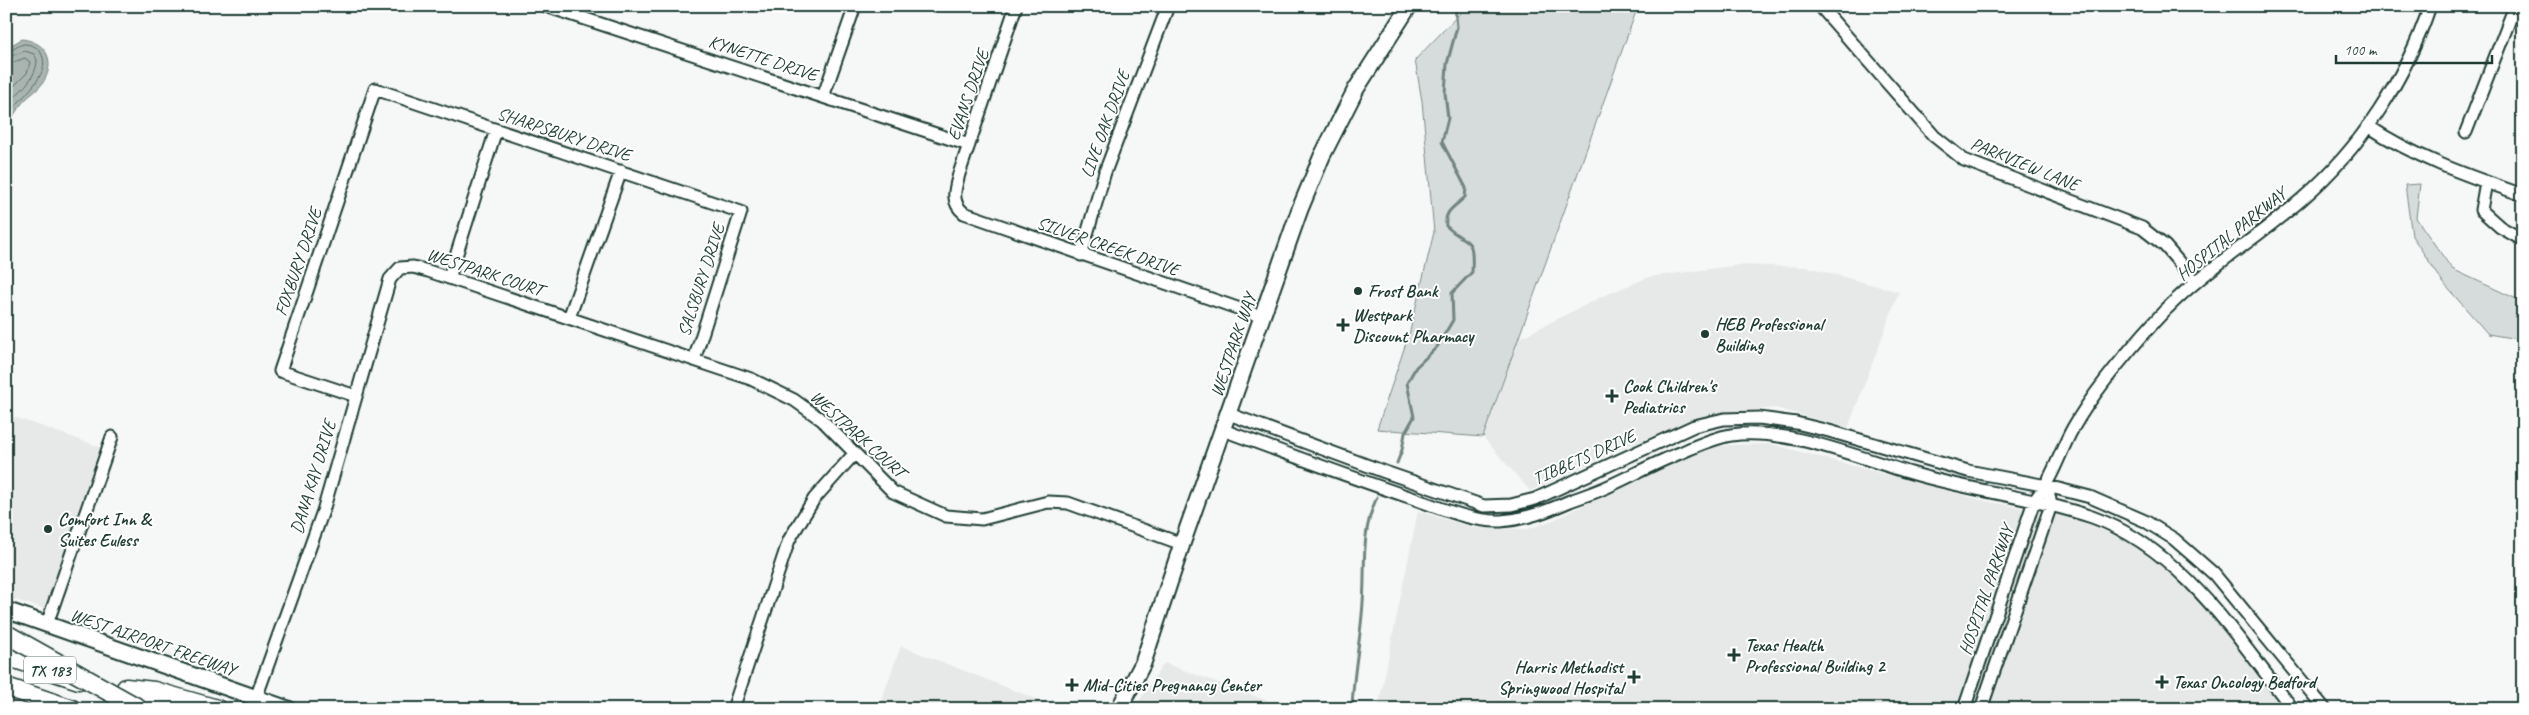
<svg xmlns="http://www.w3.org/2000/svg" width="2529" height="715" font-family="Caveat,sans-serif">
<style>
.built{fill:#e6e9e8}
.green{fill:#d6dcdb;stroke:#7a8c88}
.water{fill:#aab5b1;stroke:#72857f}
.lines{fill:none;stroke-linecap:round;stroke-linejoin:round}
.shore{stroke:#576d66;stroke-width:1}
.stream{stroke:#72857f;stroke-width:3}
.minor-casing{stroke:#1f3d34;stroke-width:15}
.major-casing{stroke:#1f3d34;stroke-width:19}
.highway-casing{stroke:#1f3d34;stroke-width:21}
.minor{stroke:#fff;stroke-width:11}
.major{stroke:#fff;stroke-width:15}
.highway{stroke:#fff;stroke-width:18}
.highway-bridge-casing{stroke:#1f3d34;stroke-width:21;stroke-linecap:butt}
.highway-bridge{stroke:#fff;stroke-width:18}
.poi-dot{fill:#1f3d34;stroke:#fff;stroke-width:2}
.labels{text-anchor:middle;stroke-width:4;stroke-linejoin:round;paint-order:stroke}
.shield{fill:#fff;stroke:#627771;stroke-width:1}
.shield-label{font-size:16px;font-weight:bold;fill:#1f3d34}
.street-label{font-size:18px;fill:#1f3d34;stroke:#fff}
.poi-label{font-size:18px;font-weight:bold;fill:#1f3d34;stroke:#fff;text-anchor:start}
</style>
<rect width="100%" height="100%" fill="#f6f7f7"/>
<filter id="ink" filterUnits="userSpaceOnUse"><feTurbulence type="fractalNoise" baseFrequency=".02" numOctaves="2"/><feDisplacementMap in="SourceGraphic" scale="10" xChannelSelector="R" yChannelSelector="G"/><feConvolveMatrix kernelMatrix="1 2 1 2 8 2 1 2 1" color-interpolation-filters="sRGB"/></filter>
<g filter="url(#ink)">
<path class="built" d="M1739,265L1807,267L1899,292L1848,428L1776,408L1726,412L1695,420L1622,448L1530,491L1483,437L1518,339L1601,297L1649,277Z
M6,414L100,447L45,609L6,597Z
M1771,444L1985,501L2061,515L2093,526L2124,540L2175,575L2202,603L2287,709H1378L1418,511L1474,528L1528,529L1551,521L1678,459L1706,449L1728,445Z
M901,646L1062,709H878Z
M1164,663L1268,701L1266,709H1134Z"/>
<path class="green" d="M1467,6H1638L1483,437L1377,429L1410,331L1434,232L1422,101L1415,60Z
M2420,184L2416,218L2452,269L2523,302V340L2488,334L2445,285L2412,236L2405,185Z"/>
<path class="water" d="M22,39C47,42 57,62 42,84C38,90 31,94 25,100C17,108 12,119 6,129V48Z"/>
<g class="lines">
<path class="shore" d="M6,51C13,51 18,45 24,44C31,44 38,47 41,53C54,76 16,99 6,119
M6,58L25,51L34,54L37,60C36,81 18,91 6,107
M6,65L25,58L30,62L27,73L6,94"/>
<path class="stream" d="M1397,463L1402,450L1405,433L1414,417L1407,383L1416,367L1437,347L1453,320L1452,293L1472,272C1474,233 1468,247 1446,226C1444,210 1455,207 1465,197L1466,188L1442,142L1448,118L1445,93L1447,64L1457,27L1455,6
M1352,709C1353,673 1361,638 1363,602C1366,564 1360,535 1377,497"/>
<g class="minor-casing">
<path id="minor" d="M546,6L969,145
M1016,6L959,174C955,189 950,202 964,213L1263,317
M1820,6L1934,136L1964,160L2142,228L2165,246L2196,282
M823,97L855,6
M2368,126C2416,158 2469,176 2523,195
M2466,132L2515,6
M2486,182L2481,210L2500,227L2523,240
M1081,255L1105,172L1168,6
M449,278L496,130
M569,318L621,171
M356,396L280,371L375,89L741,212L694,360
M1229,414L1385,472L1484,506L1511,505L1535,499L1694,426L1724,419L1759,418L1796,423L1829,431L1968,471L2047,486L2090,497L2145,521L2174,539L2214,574L2325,709
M1223,430C1285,453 1347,476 1409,497C1439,507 1470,522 1501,521C1527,519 1547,511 1570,501C1583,496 1597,492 1609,486C1633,475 1655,463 1680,453C1696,446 1713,438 1731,435C1787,427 1858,458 1911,473C1971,491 2033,497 2092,517C2182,549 2236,637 2293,709
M47,624L112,437
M256,698L323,511L390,279L400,268L413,267L428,271L751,379L794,400L822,420L893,492L946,516L982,519L1048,502L1068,503L1182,544
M733,709L789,540L814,499L854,454
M1964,709L2034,501C2053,479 2059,453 2073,428C2093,392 2129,350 2156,320C2198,273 2254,241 2302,199C2361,148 2405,80 2430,6
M1981,709L2051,505L2047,486"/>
</g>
<g class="major-casing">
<path id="major" d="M6,610L288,709
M1119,709L1143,663L1182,544L1300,209L1322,156L1356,89L1409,6"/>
</g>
<g class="highway-casing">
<path id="highway" d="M6,656L79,680
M6,687L72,709
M126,688L154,691L217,709
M123,695L166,709"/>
</g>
<use href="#minor" class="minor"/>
<use href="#major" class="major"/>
<use href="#highway" class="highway"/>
<g class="highway-bridge-casing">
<path id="highway-bridge" d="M6,634L140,709"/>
</g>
<use href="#highway-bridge" class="highway-bridge"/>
</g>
</g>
<g class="poi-dot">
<circle cx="1358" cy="291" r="5"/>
<path d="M1340.5 317.5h5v5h5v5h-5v5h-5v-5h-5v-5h5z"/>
<circle cx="1705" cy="334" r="5"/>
<path d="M1609.5 388.5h5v5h5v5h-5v5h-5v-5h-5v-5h5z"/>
<circle cx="48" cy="529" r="5"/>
<path d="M1731.5 647.5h5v5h5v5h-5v5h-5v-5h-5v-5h5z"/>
<path d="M1631.5 669.5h5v5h5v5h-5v5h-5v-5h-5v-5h5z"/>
<path d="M2159.5 674.5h5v5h5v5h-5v5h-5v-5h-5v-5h5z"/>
<path d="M1069.5 677.5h5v5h5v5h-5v5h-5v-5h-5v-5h5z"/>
</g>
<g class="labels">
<rect class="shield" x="24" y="656.5" width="52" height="27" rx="4"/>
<g class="shield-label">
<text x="50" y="676">TX 183</text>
</g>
<g class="street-label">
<text transform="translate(763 58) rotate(18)" y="6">KYNETTE DRIVE</text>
<text transform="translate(968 95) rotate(-71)" y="6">EVANS DRIVE</text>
<text transform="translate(1105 124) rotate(-70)" y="6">LIVE OAK DRIVE</text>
<text transform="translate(564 134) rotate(18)" y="6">SHARPSBURY DRIVE</text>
<text transform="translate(2025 164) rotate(22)" y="6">PARKVIEW LANE</text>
<text transform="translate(2231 234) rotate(-39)" y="6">HOSPITAL PARKWAY</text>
<text transform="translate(1108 246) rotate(19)" y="6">SILVER CREEK DRIVE</text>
<text transform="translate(298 262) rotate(-71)" y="6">FOXBURY DRIVE</text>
<text transform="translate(485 272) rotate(18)" y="6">WESTPARK COURT</text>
<text transform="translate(701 280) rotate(-72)" y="6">SALSBURY DRIVE</text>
<text transform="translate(1233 345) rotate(-71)" y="6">WESTPARK WAY</text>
<text transform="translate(858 434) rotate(42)" y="6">WESTPARK COURT</text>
<text transform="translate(1584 457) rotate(-24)" y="6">TIBBETS DRIVE</text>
<text transform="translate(313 477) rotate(-73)" y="6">DANA KAY DRIVE</text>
<text transform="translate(1986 590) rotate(-71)" y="6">HOSPITAL PARKWAY</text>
<text transform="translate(153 642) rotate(19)" y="6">WEST AIRPORT FREEWAY</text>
</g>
<g class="poi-label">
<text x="1368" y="297">Frost Bank</text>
<text x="1353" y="321">Westpark<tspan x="1353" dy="21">Discount Pharmacy</tspan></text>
<text x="1715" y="330">HEB Professional<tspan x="1715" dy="21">Building</tspan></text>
<text x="1623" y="392">Cook Children's<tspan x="1623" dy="21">Pediatrics</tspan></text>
<text x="58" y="525">Comfort Inn &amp;<tspan x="58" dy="21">Suites Euless</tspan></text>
<text x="1745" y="651">Texas Health<tspan x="1745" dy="21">Professional Building 2</tspan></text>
<text x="1623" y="673" text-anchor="end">Harris Methodist<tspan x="1623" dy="21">Springwood Hospital</tspan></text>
<text x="2173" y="688">Texas Oncology Bedford</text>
<text x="1083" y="691">Mid-Cities Pregnancy Center</text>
</g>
</g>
<rect width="2529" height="715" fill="none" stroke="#fff" stroke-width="25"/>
<rect x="12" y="12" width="2504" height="690" fill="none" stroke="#1f3d34" stroke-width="2" filter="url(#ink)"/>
<path d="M2336 55v8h156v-8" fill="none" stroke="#1f3d34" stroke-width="2.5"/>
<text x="2344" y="55" font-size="15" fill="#1f3d34" stroke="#ffffff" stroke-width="4" paint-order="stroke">100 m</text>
</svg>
